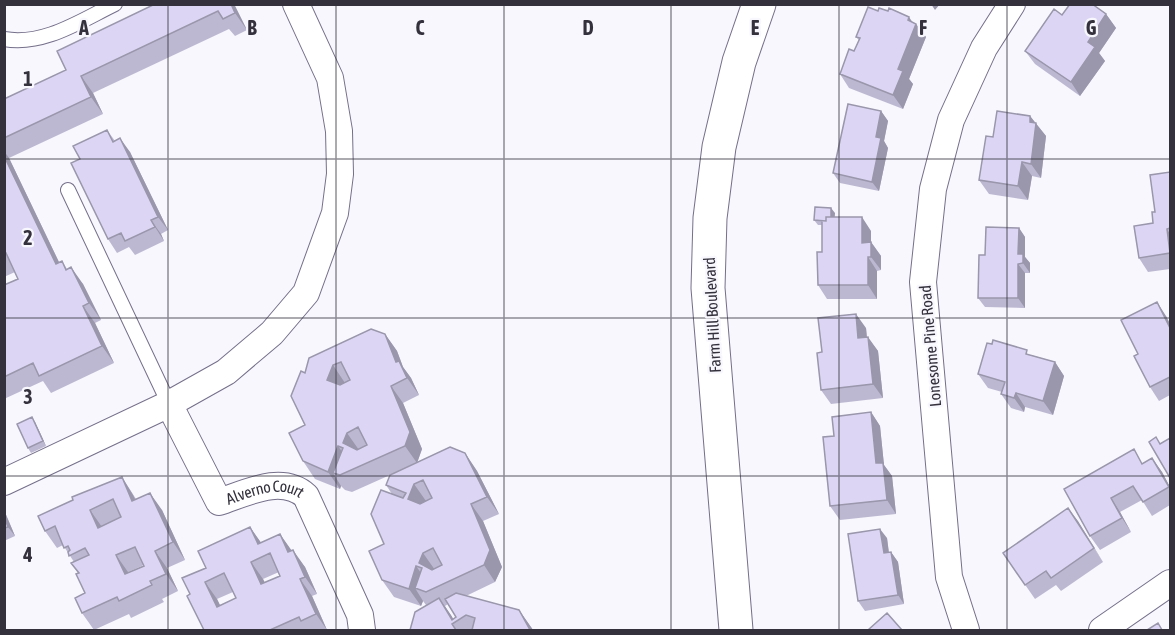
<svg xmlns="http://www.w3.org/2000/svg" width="1175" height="635" font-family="'Asap Condensed',sans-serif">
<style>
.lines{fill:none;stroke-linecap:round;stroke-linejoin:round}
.service-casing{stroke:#756f8a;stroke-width:16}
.minor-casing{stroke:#756f8a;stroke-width:28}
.secondary-casing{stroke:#756f8a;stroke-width:35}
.service{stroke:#fff;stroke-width:14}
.minor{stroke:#fff;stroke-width:26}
.secondary{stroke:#fff;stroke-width:33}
.wall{fill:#bdb8d2;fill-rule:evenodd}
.shaded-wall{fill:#9a96ab}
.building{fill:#dcd6f4;stroke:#9a96ab;stroke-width:1.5;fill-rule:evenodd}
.grid{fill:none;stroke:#34313d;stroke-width:1.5;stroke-opacity:0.55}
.labels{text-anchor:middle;stroke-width:4.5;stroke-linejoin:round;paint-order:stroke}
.street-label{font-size:16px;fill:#34313d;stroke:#f8f7fd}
.grid-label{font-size:20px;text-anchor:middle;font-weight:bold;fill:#34313d;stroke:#f8f7fd;stroke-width:4.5;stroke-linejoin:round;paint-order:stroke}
</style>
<rect width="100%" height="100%" fill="#f8f7fd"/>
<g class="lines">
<g class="service-casing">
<path id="service" d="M4,39C44,46 80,21 115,4
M68,190L169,404"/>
</g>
<g class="minor-casing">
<g id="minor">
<path id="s1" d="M169,404L219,502C246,493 282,474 306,496L360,615L362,630"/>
<path d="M4,482L169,404L226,372L272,333L306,293L335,213L340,174L339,131L330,78L296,4"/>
<path d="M966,630L949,577L923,282L933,189L951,120L984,48L1012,4"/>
<path d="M1102,630L1170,583"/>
</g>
</g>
<g class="secondary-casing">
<path id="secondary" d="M736,630L708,288L710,218L719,147L739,62L759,4"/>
</g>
<use href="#service" class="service"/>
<use href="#minor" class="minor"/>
<use href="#secondary" class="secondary"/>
</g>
<path class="wall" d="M234,4L247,30L235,36L229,29L93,93L103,114L9,158L59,262L62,261L67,269L83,284L101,320L95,323L114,363L51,393L43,381L4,399V285L18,279L15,272L4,277V99Z
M1106,14L1116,28L1099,53L1105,61L1080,96L1035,64L1025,51L1062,15Z
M913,22L916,24L926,37L909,79L913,84L903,109L849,88L840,74L854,51L859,40L856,37Z
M881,111L888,121L884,141L888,148L879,191L840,183L833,173Z
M1030,116L1046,136L1041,178L1032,176L1028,200L989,194L979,180L993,137Z
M107,130L115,141L130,152L168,230L161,234L164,241L135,255L129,247L117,253L108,239L80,159Z
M1170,172V269L1148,272L1139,258L1153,223L1155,212Z
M835,213L834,217L871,231V242L881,256V270L877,271V299H827L818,285L822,252V225H818L814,220Z
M1019,228L1025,237V257L1030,263V273H1025V308L985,307L978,298L985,255Z
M1166,316L1170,324V395L1159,401L1150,387L1138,354Z
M866,328L867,337L878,351L883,398L831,404L821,390L822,352Z
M385,334L397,351L403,367L411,378L419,395L403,403L422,449L417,463L352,492L345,490L341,486L340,489L315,479L303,461L305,425V373Z
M1031,355L1055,362L1064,376L1053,415L1025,407L1024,412L1011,408L1001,394L1002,392L988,388L978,374Z
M871,412L880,426L884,465L892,476L896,514L840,520L830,506L834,436Z
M35,422L46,446L31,453L28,448Z
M465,453L477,471L499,514L483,521L502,567L495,582L466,596L519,610L533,630H410L426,605L423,601L421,606L394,597L382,580L384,544L392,494L386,485ZM448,604L456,617L453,619L445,606Z
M1152,458L1162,472L1170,487V505L1152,516L1142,500L1120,512L1131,532L1100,550L1090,536L1064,489L1144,463Z
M122,477L136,499L162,510L185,560L167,568L178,591L162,599L164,602L131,618L129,614L94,630L82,613L85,593L78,573L71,563L74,562L63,545L57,548L45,531ZM144,565V566L129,573L128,572Z
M1068,508L1103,562L1061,591L1056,585L1035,599L1003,553Z
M4,510L15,536L4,541Z
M250,527L261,543L280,534L291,551L305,567L317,594L312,596L327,630H204L206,568ZM279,572L280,576L265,583L263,579ZM233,592L236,598L220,605L217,599Z
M887,538L889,552H891L898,562L904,604L865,611L858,601Z"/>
<path class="shaded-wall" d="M231,4H234L247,30L235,13Z
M931,4H940L935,10Z
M1106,14L1116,28L1099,53L1105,61L1080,96L1071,82L1088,42Z
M909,17L915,26L916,24L926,37L909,79L913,84L903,109L893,95Z
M81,76L93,93L103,114L91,97Z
M881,111L888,121L884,141L888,148L879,191L872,182L876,137Z
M1030,116L1046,136L1041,178L1031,164L1030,122Z
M120,138L130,152L168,230L158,217Z
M4,151L9,158L68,281L56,264L4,156Z
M1022,162L1032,176L1028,200L1018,186Z
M831,208L835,213L834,226L830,221Z
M862,217L871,231V256L862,243Z
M151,220L161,234L164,241L155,227Z
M1019,228L1025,237V257L1030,263V273L1023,263L1018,254Z
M1167,229L1170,234V254Z
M871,242L881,256V270L871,257Z
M868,257L877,271V299L868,285Z
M1018,264L1025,273V308L1018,298Z
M71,267L83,284L101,320L89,303Z
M1157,302L1166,316L1170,324V329Z
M83,306L95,323L114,363L102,346Z
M856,314L866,328L868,352L858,338Z
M385,334L397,351L403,367L411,378L419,395L396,362Z
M868,337L878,351L883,398L873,384Z
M1055,362L1064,376L1053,415L1043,401Z
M333,365L345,383L339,397L327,380Z
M391,386L403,403L422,449L417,463L405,446Z
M1016,393L1025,407L1024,412L1014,398Z
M871,412L880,426L884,465L892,476L896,514L887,500L876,463Z
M32,417L35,422L46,446L43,441Z
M347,433L359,450L355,460L343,443Z
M338,446L350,463L333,473L341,486L340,489L328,472Z
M465,453L477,471L499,514L487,497Z
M1152,458L1162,472L1170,487V490Z
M122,477L133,495L144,518L132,501Z
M414,484L426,501L420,516L408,499Z
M150,493L162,510L185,560L173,542Z
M1111,498L1120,512L1131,532L1122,518Z
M471,504L483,521L502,567L495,582L484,565Z
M1068,508L1078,521L1103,562L1094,548Z
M4,510L15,536L8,527L4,517Z
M90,510L102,527L98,528Z
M250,527L262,544H258Z
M880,529L887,538L890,563L884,553Z
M280,534L292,551L288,552Z
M293,550L305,567L317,594L305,577Z
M155,551L167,568L178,591L166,574Z
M891,552L898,562L904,604L898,595Z
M423,553L435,570L431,580L419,563Z
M116,555L128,572L137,591L125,574Z
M251,562L263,579L273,601L261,584Z
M416,566L428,583L415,588L423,601L421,606L409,589Z
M300,579L312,596L327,630L316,614Z
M205,582L217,599L229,624L217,607Z
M439,598L451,615L455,622L454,623Z
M519,610L531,627L533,630H530Z"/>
<path class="building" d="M155,4H231L235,13L223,19L218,11L81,76L91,97L4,138V99L66,70L57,51Z
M1070,4H1092L1106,14L1088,42L1095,47L1071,82L1025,51L1054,9L1062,15Z
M868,7L878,11L879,8L888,11L889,8L909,17L908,20L916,24L898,69L903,71L893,95L840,74L849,49L854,51L860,38L856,37Z
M848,104L881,111L876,137L881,138L872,182L833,173Z
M997,111L1030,116V122L1036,123L1031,164L1022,162L1018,186L979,180L986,136L993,137Z
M107,130L113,142L120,138L158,217L151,220L155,227L125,241L121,233L108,239L71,163L80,159L73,146Z
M4,156L56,264L62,261L66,270L71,267L89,303L83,306L102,346L39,376L33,363L4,377V285L18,279L6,253L4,254Z
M1170,172V228L1167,229L1170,253L1139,258L1134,226L1153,223L1152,212H1155L1150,175Z
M815,207L831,208V217H826V221L814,220Z
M826,217H862V243L871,242V257H868V285H818L817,252H822V221H826Z
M986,227L1019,228L1018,254H1023V263L1018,264V298H978L979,255H985Z
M1157,302L1170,328V377L1150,387L1134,356L1138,354L1121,320Z
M856,314L858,338L868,337L873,384L821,390L817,353L822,352L818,318Z
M371,329L385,334L396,362L399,361L407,378L391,386L410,432L405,446L340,475L333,473L343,448L338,446L328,472L303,461L289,433L305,425L291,396L301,371L305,373L309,358ZM341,362L350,380L340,385L327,380L333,365ZM358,427L367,445L357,450L343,443L347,433Z
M993,340L1027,350L1026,354L1055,362L1043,401L1016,393L1014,398L1001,394L1005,382L978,374L987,343L992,344Z
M871,412L876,463H883L887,500L830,506L823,437L834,436L832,417Z
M32,417L43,441L28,448L17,424Z
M1156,437L1160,444L1170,438V478L1149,442Z
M450,447L465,453L487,497L471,504L490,550L484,565L426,592L415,588L422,568L416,566L409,589L382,580L369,551L384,544L371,514L381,490L403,498L406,493L386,485L390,475ZM423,480L432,498L420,504L408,499L414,484ZM433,548L442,565L432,570L419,563L423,553Z
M1134,449L1142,464L1152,458L1169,487L1143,502L1133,486L1111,498L1122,518L1090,536L1064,489Z
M122,477L132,501L150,493L173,542L155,551L166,574L150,581L152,585L119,601L117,597L82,613L75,598L85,593L76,574L79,573L71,563L89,555L85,548L69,556L68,552L70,550L68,546L64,548L55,526L45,531L38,516L73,500L72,497ZM113,499L121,517L98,528L90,510ZM135,547L144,566L125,574L116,555Z
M1068,508L1094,548L1051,578L1046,571L1025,585L1003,553Z
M4,517L8,527L4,528Z
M250,527L258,544L280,534L288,552L293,550L305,577L300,579L316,614L301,621L299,617L270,630H204L187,596L190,594L182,578L206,568L198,551ZM270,553L280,576L261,584L251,562ZM224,573L236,598L217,607L205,582Z
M880,529L884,553L891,552L898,595L858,601L848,534Z
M456,593L519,610L530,630H472L475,618L466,615L452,624L456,630H410L415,612L439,598L452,620L456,617L445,599Z
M887,613L902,630H868Z
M1158,623L1162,630H1147Z"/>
<path class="grid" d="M168,4V630M336,4V630M504,4V630M671,4V630M839,4V630M1007,4V630M4,159H1170M4,318H1170M4,476H1170"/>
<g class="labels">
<g class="street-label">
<text transform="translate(712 315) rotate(-93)" y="6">Farm Hill Boulevard</text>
<text transform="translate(930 346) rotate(-95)" y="6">Lonesome Pine Road</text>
<text dy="6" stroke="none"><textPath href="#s1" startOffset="158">Alverno Court</textPath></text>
</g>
</g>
<g class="grid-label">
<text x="84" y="35">A</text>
<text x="252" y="35">B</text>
<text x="420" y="35">C</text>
<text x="588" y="35">D</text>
<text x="755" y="35">E</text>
<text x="923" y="35">F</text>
<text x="1091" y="35">G</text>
<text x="28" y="86">1</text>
<text x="28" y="245">2</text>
<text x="28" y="404">3</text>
<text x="28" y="562">4</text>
</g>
<rect width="1175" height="635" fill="none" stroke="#34313d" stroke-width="12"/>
</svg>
